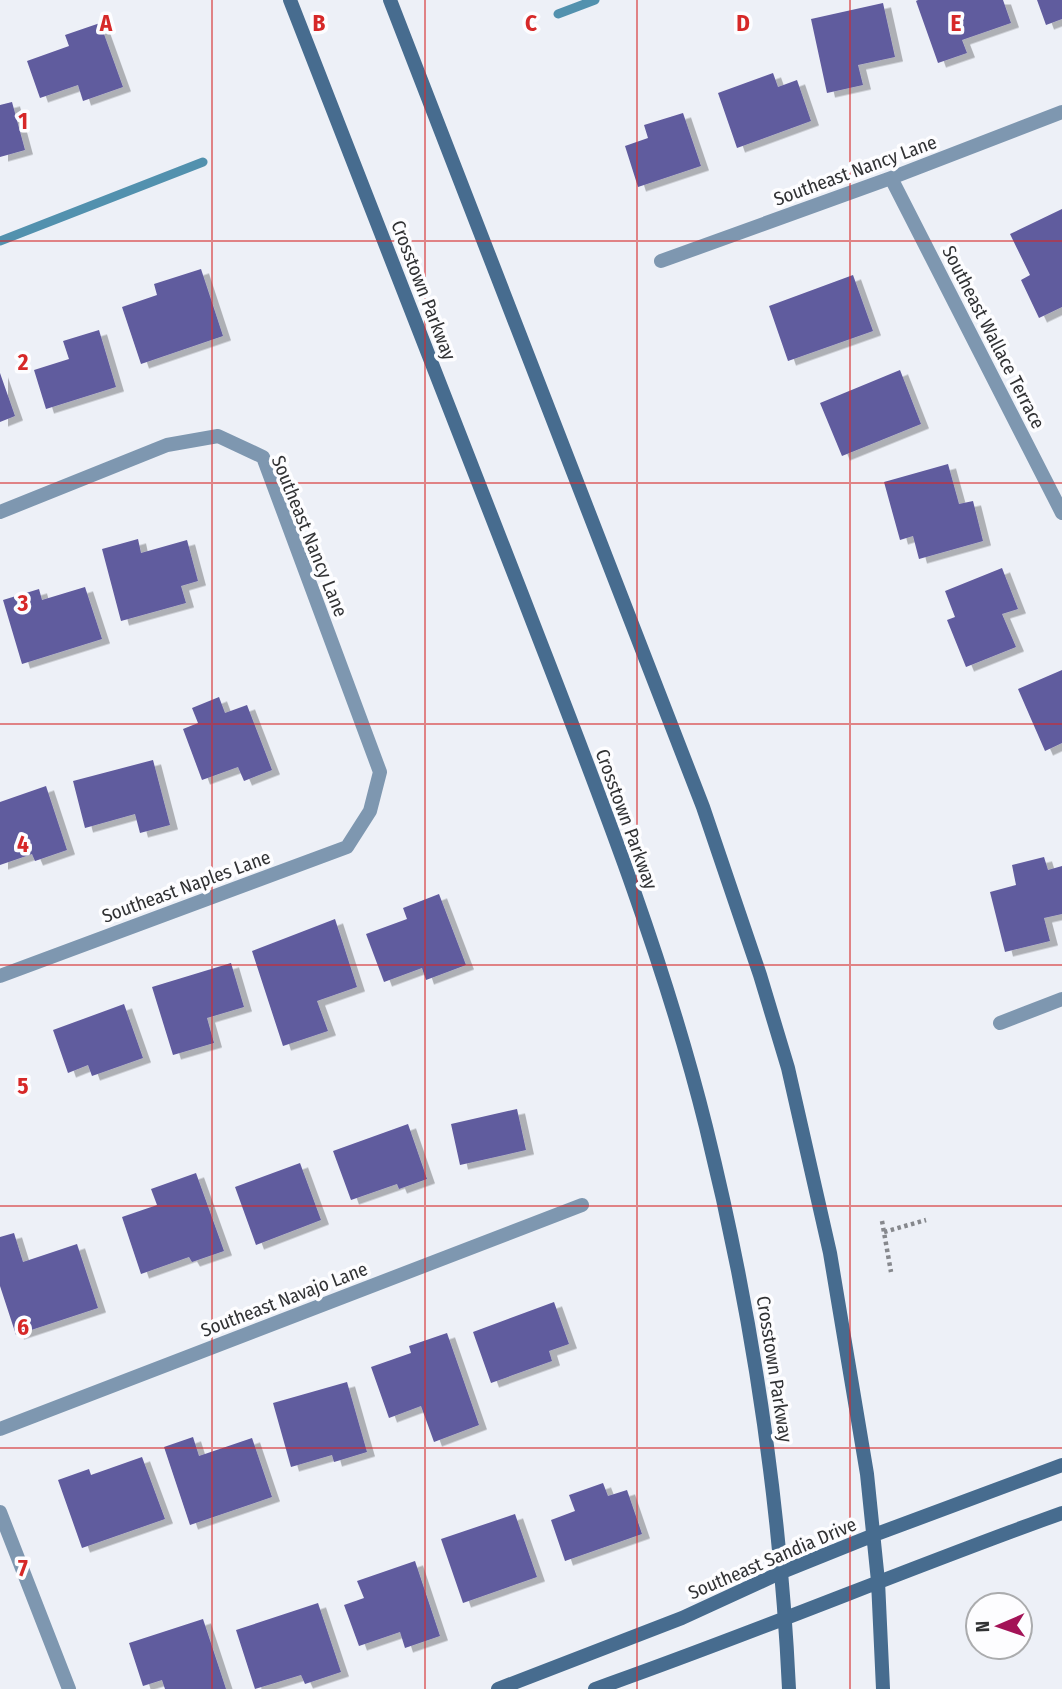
<svg xmlns="http://www.w3.org/2000/svg" width="1062" height="1689" font-family="'Fira Sans Condensed',sans-serif">
<style>
.lines{fill:none;stroke-linecap:round;stroke-linejoin:round}
.stream{stroke:#5291ae;stroke-width:9}
.building{fill:#615b9e;filter:url(#shadow)}
.path{stroke:#86888d;stroke-width:4.5;stroke-dasharray:3.5 3.5;stroke-linecap:butt}
.street{stroke:#7e97b0;stroke-width:14}
.secondary{stroke:#476c8f;stroke-width:14}
.grid{fill:none;stroke:#d62828;stroke-width:2;stroke-opacity:0.55}
.labels{text-anchor:middle;stroke-width:7;stroke-linejoin:round;paint-order:stroke}
.street-label{font-size:19px;fill:#313234;stroke:#fdfdff}
.grid-label{font-size:23px;text-anchor:middle;font-weight:bold;fill:#d62828;stroke:#fdfdff;stroke-width:7;stroke-linejoin:round;paint-order:stroke}
</style>
<defs>
<filter id="shadow"><feDropShadow dx="8" dy="4.5" stdDeviation="0" flood-color="#0004"/></filter>
</defs>
<rect width="100%" height="100%" fill="#edf0f7"/>
<g class="lines">
<path class="stream" d="M558,14L595,0
M0,241L203,162"/>
</g>
<path class="building" d="M918,0H1003L1011,23L962,40L967,53L938,63L916,1Z
M1037,0H1062V19L1046,25Z
M883,3L895,57L858,65L863,85L827,93L811,19Z
M100,23L123,87L83,101L78,85L40,98L27,61L69,46L65,35Z
M773,73L778,87L797,80L811,121L737,148L718,93Z
M12,102L25,150L0,157V105Z
M683,113L701,166L638,187L625,146L648,138L644,125Z
M1062,209V307L1039,318L1021,280L1030,275L1010,234Z
M201,269L223,336L141,364L122,307L157,295L154,284Z
M853,275L873,331L788,361L769,306Z
M99,330L116,387L46,409L34,370L69,359L63,341Z
M900,370L921,424L842,456L820,403Z
M0,373L15,416L0,422Z
M948,464L959,504L973,501L983,541L919,559L913,536L900,540L884,482Z
M138,539L141,553L187,540L198,581L181,586L186,603L121,621L102,549Z
M1002,568L1018,609L1002,614L1016,647L966,667L947,620L955,617L945,591Z
M85,587L102,639L22,664L3,600L39,589L42,600Z
M1062,670V743L1045,751L1018,689Z
M219,697L225,713L247,705L272,770L244,781L238,767L202,780L183,729L198,723L192,708Z
M153,760L170,825L140,833L135,814L85,828L73,781Z
M46,786L67,850L35,861L32,854L0,865V802Z
M1044,857L1048,870L1062,866V914L1044,918L1050,941L1005,952L990,892L1016,885L1012,865Z
M439,894L466,965L426,980L422,968L384,982L366,934L407,919L403,908Z
M335,919L357,987L317,1001L328,1031L283,1046L252,951Z
M231,963L244,1007L207,1018L214,1043L173,1055L152,987Z
M124,1004L143,1058L92,1076L88,1065L68,1073L53,1030Z
M517,1109L526,1150L460,1165L451,1124Z
M408,1124L427,1179L399,1189L397,1184L351,1200L333,1151Z
M300,1163L321,1220L256,1245L235,1187Z
M196,1173L224,1251L192,1262L189,1257L141,1274L122,1217L157,1205L151,1189Z
M14,1233L23,1262L77,1244L98,1308L16,1335L0,1286V1237Z
M554,1302L569,1344L549,1351L552,1361L491,1383L473,1332Z
M447,1333L479,1425L434,1442L421,1406L389,1418L371,1367L411,1353L409,1346Z
M347,1382L367,1452L334,1462L332,1455L291,1467L273,1403Z
M193,1437L199,1456L252,1438L272,1497L190,1525L164,1447Z
M142,1457L165,1519L82,1548L58,1480L89,1469L91,1475Z
M603,1483L608,1496L627,1490L642,1534L565,1561L551,1520L575,1511L569,1495Z
M515,1514L537,1577L463,1603L441,1539Z
M415,1561L440,1636L405,1648L400,1632L359,1646L344,1605L364,1598L357,1581Z
M318,1603L341,1672L305,1684L301,1675L255,1689L236,1630Z
M203,1619L226,1689H165L162,1680L143,1686L129,1643Z"/>
<g class="lines">
<path class="path" d="M882,1221L891,1272
M884,1232L926,1220"/>
<path class="street" d="M891,178L1062,513
M661,261L891,178L1062,112
M0,512L167,445L218,436L263,457L380,772L370,811L347,847L0,976
M1000,1023L1062,999
M0,1429L582,1205
M0,1512L69,1689"/>
<path class="secondary" d="M290,0C368,199 445,398 523,597C590,771 661,946 706,1127C752,1312 780,1498 789,1689
M390,0L703,807L760,975L788,1068L830,1253L867,1474L878,1581L883,1689
M498,1689L682,1618L782,1572L874,1535L1062,1465
M595,1689C752,1634 906,1569 1062,1513"/>
</g>
<path class="grid" d="M212,0V1689M425,0V1689M637,0V1689M850,0V1689M0,241H1062M0,483H1062M0,724H1062M0,965H1062M0,1206H1062M0,1448H1062"/>
<g class="labels">
<g class="street-label">
<text transform="translate(855 170) rotate(-20)" y="7">Southeast Nancy Lane</text>
<text transform="translate(424 290) rotate(69)" y="7">Crosstown Parkway</text>
<text transform="translate(994 337) rotate(63)" y="7">Southeast Wallace Terrace</text>
<text transform="translate(310 536) rotate(68)" y="7">Southeast Nancy Lane</text>
<text transform="translate(627 819) rotate(70)" y="7">Crosstown Parkway</text>
<text transform="translate(186 886) rotate(-20)" y="7">Southeast Naples Lane</text>
<text transform="translate(284 1299) rotate(-21)" y="7">Southeast Navajo Lane</text>
<text transform="translate(775 1369) rotate(81)" y="7">Crosstown Parkway</text>
<text transform="translate(772 1558) rotate(-23)" y="7">Southeast Sandia Drive</text>
</g>
</g>
<g class="grid-label">
<text x="106" y="31">A</text>
<text x="319" y="31">B</text>
<text x="531" y="31">C</text>
<text x="743" y="31">D</text>
<text x="956" y="31">E</text>
<text x="23" y="129">1</text>
<text x="23" y="370">2</text>
<text x="23" y="611">3</text>
<text x="23" y="852">4</text>
<text x="23" y="1094">5</text>
<text x="23" y="1335">6</text>
<text x="23" y="1576">7</text>
</g>
<g transform="translate(999 1626) rotate(268)"><circle r="33" fill="#fdfdff" stroke="#abacae" stroke-width="2"/>
<path d="M0-5L12 26L0 18L-12 26Z" fill="#a31357"/>
<text y="-10" font-size="19" font-weight="bold" text-anchor="middle" fill="#313234">N</text>
</g>
</svg>
